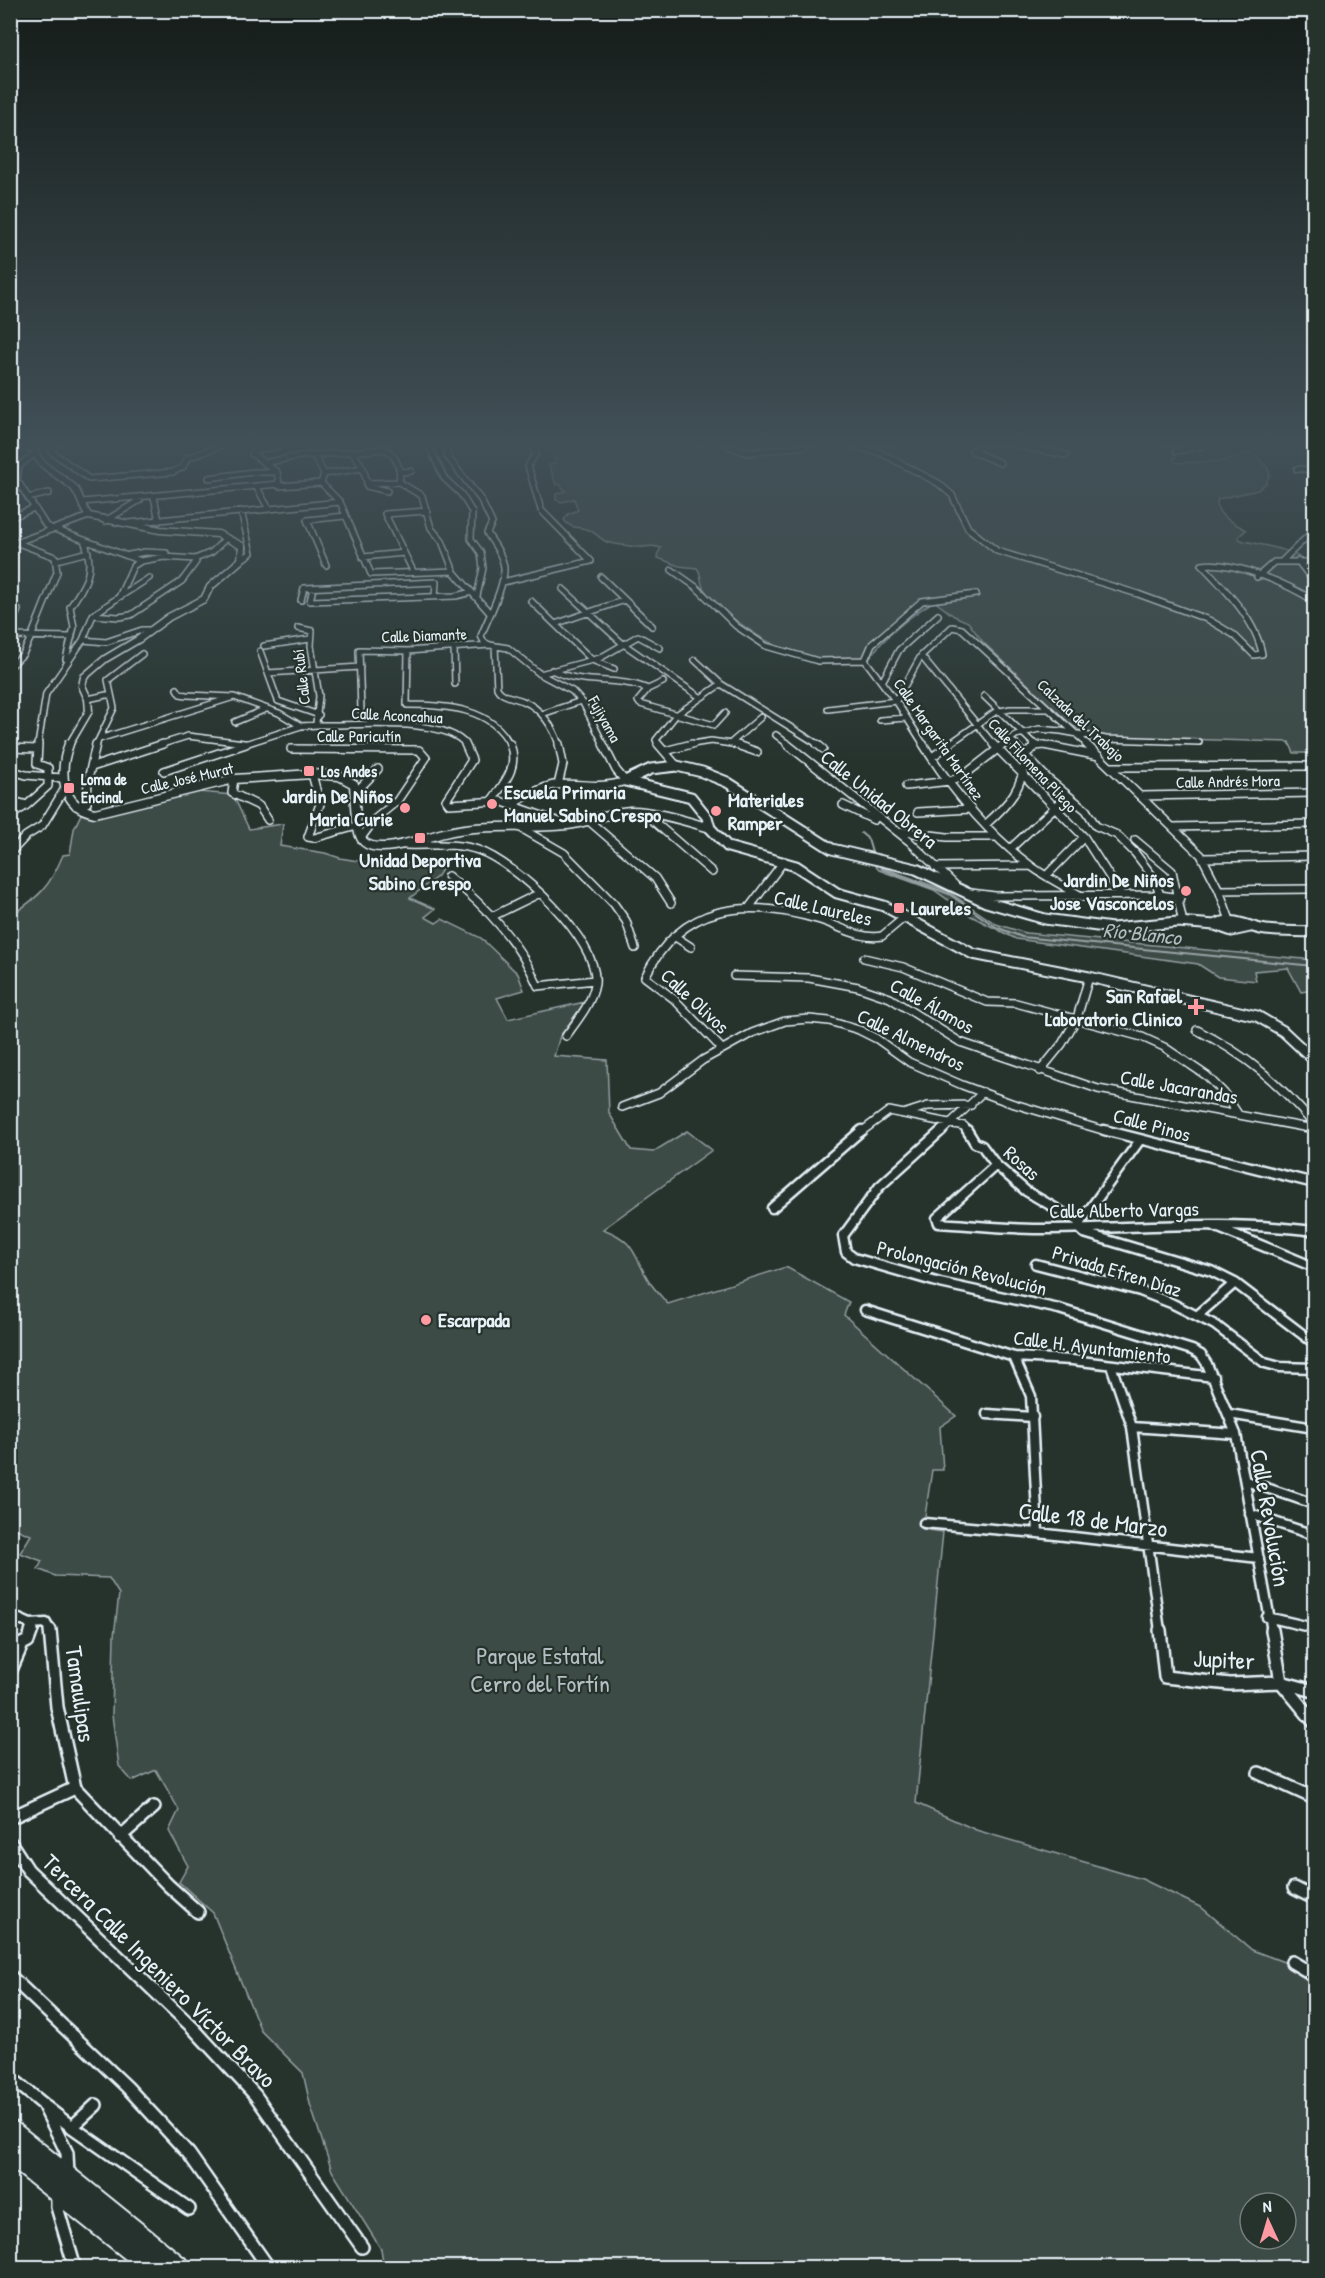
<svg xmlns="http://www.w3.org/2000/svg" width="1325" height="2278" font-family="'Patrick Hand',sans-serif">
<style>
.green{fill:#3e4b47;stroke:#939ea0;stroke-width:1.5;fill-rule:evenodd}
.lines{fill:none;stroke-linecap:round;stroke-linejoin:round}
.stream{stroke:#98a3a5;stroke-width:2}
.minor-far3-casing{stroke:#e8f1f8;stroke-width:8}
.minor-far2-casing{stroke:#e8f1f8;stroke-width:10}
.minor-far1-casing{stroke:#e8f1f8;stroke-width:13}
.minor-casing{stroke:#e8f1f8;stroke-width:16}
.tertiary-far1-casing{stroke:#e8f1f8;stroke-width:9}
.tertiary-casing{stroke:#e8f1f8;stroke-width:11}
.secondary-casing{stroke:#e8f1f8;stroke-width:13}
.primary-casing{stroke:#e8f1f8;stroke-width:4}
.minor-far3{stroke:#26332d;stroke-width:5}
.minor-far2{stroke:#26332d;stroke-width:7}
.minor-far1{stroke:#26332d;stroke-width:8}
.minor{stroke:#26332d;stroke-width:11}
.tertiary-far1{stroke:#26332d;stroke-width:6}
.tertiary{stroke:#26332d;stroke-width:8}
.secondary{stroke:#26332d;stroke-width:9}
.primary{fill:#26332d;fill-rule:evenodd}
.poi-dot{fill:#ff9aa2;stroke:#26332d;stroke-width:2}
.labels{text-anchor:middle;stroke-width:4.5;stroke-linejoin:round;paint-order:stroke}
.far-street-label{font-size:16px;fill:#e8f1f8;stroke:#26332d}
.far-poi-label{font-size:16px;font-weight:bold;fill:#e8f1f8;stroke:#26332d;text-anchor:start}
.poi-label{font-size:20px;font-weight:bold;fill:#e8f1f8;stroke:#26332d;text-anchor:start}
.street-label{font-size:20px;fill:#e8f1f8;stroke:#26332d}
.water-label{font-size:21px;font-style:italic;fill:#b3bdc0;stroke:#26332d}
.near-street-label{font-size:24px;fill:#e8f1f8;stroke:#26332d}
.near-park-label{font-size:24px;fill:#b5bfc3;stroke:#26332d}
</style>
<rect width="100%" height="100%" fill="#26332d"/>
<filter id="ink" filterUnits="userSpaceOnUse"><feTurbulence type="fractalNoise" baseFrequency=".0167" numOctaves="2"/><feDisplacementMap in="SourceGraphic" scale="12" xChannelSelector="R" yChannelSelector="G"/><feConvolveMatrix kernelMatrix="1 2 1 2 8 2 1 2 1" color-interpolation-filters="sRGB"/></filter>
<g filter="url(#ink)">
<path class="green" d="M555,446H1180L1173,461L1177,463L1222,461L1252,452L1267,467L1270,474L1266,483L1258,490L1218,499C1212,515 1235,523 1246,530L1238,537L1241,540C1265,547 1301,547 1314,573V753H1294L1289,742L1108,737L1085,732L1071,725L983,642L968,622L954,616L934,601C910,616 887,634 870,657C813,664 783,656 737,621C725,612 712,602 704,589C700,583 702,574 697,568L679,566L658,558L657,555L661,548C650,544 649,548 638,547C629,546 619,545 610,543C602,542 597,533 589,530C579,526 571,530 564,520L568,514L578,510L574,499L562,502L556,500V494L566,491L559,484L556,485L549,465L556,463L551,449Z
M199,792L233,795L249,829L283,824L280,846L325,853L340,858L370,863H446L438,876L410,898L435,909L425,917L436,923L442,919L481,938L518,974L524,990L497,998L508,1019L585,1002L560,1036L554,1056L607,1060L609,1113L631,1150L653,1152L687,1131L712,1150L603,1229C636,1241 633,1255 649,1281C654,1289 662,1297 668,1304L786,1267L849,1302L844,1315L956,1416L940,1427L943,1470H932L923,1529L943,1532L916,1803L976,1830L1142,1879L1202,1908L1252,1950L1297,1967L1314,1985V2267H384L381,2249L332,2171L310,2104L303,2073L261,2031L213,1913L179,1882L188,1866L169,1831L179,1810L156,1770L132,1781L119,1766L112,1715L114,1636L119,1594L109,1578L55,1576L38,1569L42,1561L20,1553L31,1535L11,1527L10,916C40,896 49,888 63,855L70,854L74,829L81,814L101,815ZM1250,2203H1286V2239H1250Z
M872,862L880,863L884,868L947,891L996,924L1026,933L1314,960V990L1301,992L1288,968L1254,971L1256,981L1218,977L1198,964L1016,939L971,916L934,890L879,870Z"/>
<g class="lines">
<path class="stream" d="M861,833L868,839L873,856
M878,863L882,869L949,894L996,927L1022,937L1314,966"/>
<g class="minor-far3-casing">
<path id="minor-far3" d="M55,446L52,452L89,479L173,472L183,467L187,458L220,446
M279,446L255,450L252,454L277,472L279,484
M382,446C395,455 402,466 399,482L422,496L431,528L442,541L454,572L489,612
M429,446L444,478L461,494L472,512L471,539L481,553L483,568L477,596
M447,446V456L481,500L492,523L487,533C493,543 503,555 504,568C505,586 488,618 481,636L484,642L490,645
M729,446L747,453L803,446
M854,446L881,453L938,483L952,495L968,528L997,551L1138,594L1209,620L1234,635L1254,655L1262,654C1256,620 1225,589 1202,565C1232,560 1288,584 1314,601
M981,446L972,451L1000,463
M1020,446L1066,455
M1309,446L1311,451
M10,449L32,448
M1176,451L1202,446
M353,453L363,468L367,483
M34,454L19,466L17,480L46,526L141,561L164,557L195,559
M315,457L324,474L321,483L340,502L371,574L454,571
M264,463L300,456L386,449
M1297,469H1314
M400,472L411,471
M324,474L363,468
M209,478L253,472H276
M367,483L399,482
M367,484V486L387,491
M256,486L269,509
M154,497L159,521
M28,498L49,493
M82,502L279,484V486L321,483
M241,511L251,553L241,560
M10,518L34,508
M105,521L140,500
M129,523L340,502
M10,540L55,557L57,572L32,635L23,654L10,667
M15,543L89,516
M129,555L145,552L166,553
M363,557L404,553
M195,559L212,552L226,538
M57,560L88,552
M1282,561L1314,530
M1298,561L1314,582
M326,565L307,520L345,516
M672,570L696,587L736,626L766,646L818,661L865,660
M413,571L385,514L427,511
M601,577L652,626
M1257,577L1274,562H1314
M503,582L591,561L541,510L528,466L536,453L531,446
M313,588L310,601L456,596L472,592
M563,589L622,643L700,697
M121,596L149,578
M301,600L304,588L436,582L435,596
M531,601L592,660L614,669
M93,615L119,617L131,615L182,581L196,562L195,559
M555,624L625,600
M298,628L312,631L311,646L319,696L316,723
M10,630L18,610
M10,636L72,637
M83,640L106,642L142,630H149
M264,646L310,639
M495,646L497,688C502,697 513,697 523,701C541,708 554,728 559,745
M454,648L455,684
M260,651L278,701L319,715
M408,651L407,705C444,705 492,707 510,745
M921,656L994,745
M66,659L74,627L70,607C87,582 95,570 84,540
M695,660L721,684L819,745
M552,670C582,686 617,676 648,689
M268,673L360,667
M540,674L600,658L638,636L660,648
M663,682L648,689L638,701L640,704L714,725L725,713
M882,682L899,650L938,615
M177,689L180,694L187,695L234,697L279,713L301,726
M984,696L1035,745
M88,699L111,694
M828,709L896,701L921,656L952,627L962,629L1088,745
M361,710L359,650L408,651L490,645L508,648L540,674L572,691L583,703L604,745
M542,714L581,701
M880,720L907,718
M235,722L266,709
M776,735L789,745
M99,739L234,697
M1010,740L1016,745
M732,742L761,717
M38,745L46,694L83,640L93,615L119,597L133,566L141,561
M96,745L114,708L108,680L142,654
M159,745L188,736L244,743
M242,745L301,726L318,725C353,726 445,716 466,745
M659,745L656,740L676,715L721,684
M686,745L711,741L739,745
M924,745L898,704L865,660L872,644L922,601L976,594
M948,745L995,712L1010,709H1049
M1003,745L1016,735L1039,729L1061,731L1106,739L1199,742
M1041,745H1046"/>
</g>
<g class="minor-far2-casing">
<path id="minor-far2" d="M465,744L472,760L446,800L449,804L500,801L568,825
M658,744L677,766
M734,744L757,752
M787,744L909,841L954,884
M817,744L823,749
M923,744C951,789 988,834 1031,866C1047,878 1066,887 1083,897
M993,744L1084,837L1122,896
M1014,744L1049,780L1086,810L1096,826L1117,835L1135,853L1154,878L1160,895
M1034,744L1036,746
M1086,744L1201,855L1219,890L1231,923
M10,748L37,749
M291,749L419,750L426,758L397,801L375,819L361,838
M665,751L692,744
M932,757L950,744
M92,767L163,744
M1111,767L1314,766
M10,770L26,775L62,778
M164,771L246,744
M312,774L320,804L308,837L314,838L357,826
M234,779L232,793L259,806L268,820
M558,785L563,764L559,744
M906,786L950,781L963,776L1004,744
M356,792L378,769
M1141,796L1314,793
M10,800L27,805L48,786V768L37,764L38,744
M492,800C505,782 519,767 510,744
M511,805C524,797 539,788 554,785C579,782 601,790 625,781L616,770L603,744
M843,805L874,820
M76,806L87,803L88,780L96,744
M643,812L712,872
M918,812L971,809
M10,816L27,805
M589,821L655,878L671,903
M985,825C1010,803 1023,788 1026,754L1036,746L1044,745L1099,756
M519,827L564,853L614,904L626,921L635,948
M1174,827L1314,824
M898,831L947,837H996
M1135,840L1172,871L1183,923
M405,845C429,846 455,842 478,850C516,863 600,940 595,984C592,1003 577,1021 566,1036
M1010,849L1067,796
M10,853L26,836L42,826L64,790
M1203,858L1314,856
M935,867L1031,866
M1047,875L1084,837
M448,876C486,907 518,940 538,986L595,980
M1219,890L1314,889
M971,893L995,896L1160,895L1180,898
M748,909L784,861
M493,916L540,893
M674,936L691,947
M864,958L903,967L987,1002L1016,1003L1142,1037L1164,1047L1207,1076L1224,1093L1238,1114
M734,976L809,978L858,987L890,998L960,1042L1098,1089L1314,1129
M1197,1030C1245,1054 1281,1084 1314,1125
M722,1049L674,999L645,977C682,902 747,898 820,920C839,926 861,940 882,936L906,916
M1040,1071L1062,1044L1077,1018L1089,977
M622,1107L659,1093L703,1060L752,1033L785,1021L809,1019L829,1021L859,1030L877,1039L909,1062L962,1085L1011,1103L1109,1132
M906,1113L928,1106L971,1105
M861,1132L889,1111L964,1126L968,1132
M941,1132L983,1092"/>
</g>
<g class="minor-far1-casing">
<path id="minor-far1" d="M942,1130L879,1187L843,1236L846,1252L854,1258L940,1283L1059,1309L1192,1350L1201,1355L1207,1364L1236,1434L1272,1631
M967,1130L975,1143L982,1146L996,1165L1026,1191L1079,1222
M1104,1130L1314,1183
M996,1165L937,1218L939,1223C972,1225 1006,1229 1040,1229C1131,1229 1223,1219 1314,1231
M772,1208L862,1130
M1079,1224L1140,1140
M1214,1226L1314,1267
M1081,1230L1084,1233L1211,1271L1235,1283L1314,1343
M1036,1264L1140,1291L1171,1303L1215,1325L1265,1363L1280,1367L1314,1368
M865,1310L1014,1357L1072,1360L1214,1377
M1198,1315L1235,1283
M1014,1357L1031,1396L1038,1533
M1111,1365L1132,1427L1160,1631
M987,1414L1033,1417
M1229,1414L1314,1428
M1132,1427L1236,1434
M1246,1481L1314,1504
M1250,1514L1314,1535
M924,1523L1038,1533L1259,1558
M10,1615L30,1624L32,1631
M1267,1617L1314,1628
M30,1624L46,1623L50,1631"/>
</g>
<g class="minor-casing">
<path id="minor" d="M50,1630L57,1707L75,1788L168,1885L198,1912
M1160,1630L1165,1677L1230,1684L1281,1682L1314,1691
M1272,1630L1281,1682L1314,1722
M10,1646L20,1645L28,1641L32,1630
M10,1672L21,1647
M1259,1773L1314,1798
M10,1818L75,1788
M120,1837L154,1807
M10,1842L28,1870L193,2028L255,2095L362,2247
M1294,1888L1314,1898
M1292,1962L1314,1975
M10,1976L127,2087L189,2154L269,2268
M10,2077L43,2104L67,2153L68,2175
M46,2107L72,2127L96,2105
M72,2127L189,2209
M57,2197V2207L75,2268"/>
</g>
<g class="tertiary-far1-casing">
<path id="tertiary-far1" d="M33,446C38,468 58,473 73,487C81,495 81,507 89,516L160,530L218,534L242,546L241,560L210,587L204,599L169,617L139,639L105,659L84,677L82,686L88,699L89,711L69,745"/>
</g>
<g class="tertiary-casing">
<path id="tertiary" d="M69,744C59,771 60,807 95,813L234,779L312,774L339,776L354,784C355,797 354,833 364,842C380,856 426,837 444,833C484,823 526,829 567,825C588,823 609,812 630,811C651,810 689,822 710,828"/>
</g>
<g class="secondary-casing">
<path id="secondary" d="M625,781L691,797L707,817L710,828L728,847L796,866L837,893L884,906L973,954L1089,977L1257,1016L1283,1031L1314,1060
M625,781L651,769L677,766L702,772L727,782L832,849L916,869L986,902L1045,919L1112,928L1178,922L1215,925L1232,931L1250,927
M1215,925C1232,915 1249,928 1266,930C1282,932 1298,931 1314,932"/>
</g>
<g class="primary-casing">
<path id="primary" d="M10,2121L17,2123L188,2261L191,2268H165L162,2265L163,2268H137L10,2167V2145L16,2147L10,2143Z"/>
</g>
<use href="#minor-far3" class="minor-far3"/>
<use href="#minor-far2" class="minor-far2"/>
<use href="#minor-far1" class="minor-far1"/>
<use href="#minor" class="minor"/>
<use href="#tertiary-far1" class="tertiary-far1"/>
<use href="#tertiary" class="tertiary"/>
<use href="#secondary" class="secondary"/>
<use href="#primary" class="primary"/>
</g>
</g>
<linearGradient id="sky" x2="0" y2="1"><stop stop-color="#151c19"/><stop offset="0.58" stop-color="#415057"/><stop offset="1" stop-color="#415057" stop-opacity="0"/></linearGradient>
<rect width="1325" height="765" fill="url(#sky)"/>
<g class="poi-dot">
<rect x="303" y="765" width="12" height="12" rx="3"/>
<rect x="63" y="782" width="12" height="12" rx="3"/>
<circle cx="492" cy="804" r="6"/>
<circle cx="405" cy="808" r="6"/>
<circle cx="716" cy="811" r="6"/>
<rect x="414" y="832" width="12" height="12" rx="3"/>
<circle cx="1186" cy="891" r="6"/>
<rect x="893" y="902" width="12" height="12" rx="3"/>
<path d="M1193 998h6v6h6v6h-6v6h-6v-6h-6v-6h6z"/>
<circle cx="426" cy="1320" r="6"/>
</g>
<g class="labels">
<g class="far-street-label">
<text transform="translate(424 635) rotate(-2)" y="6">Calle Diamante</text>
<text transform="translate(301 677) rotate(-97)" y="6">Calle Rubí</text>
<text transform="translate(397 715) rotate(3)" y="6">Calle Aconcahua</text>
<text transform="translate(605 719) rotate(61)" y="6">Fujiyama</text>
<text transform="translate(1081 720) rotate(43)" y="6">Calzada del Trabajo</text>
<text x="359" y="742">Calle Paricutín</text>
<text transform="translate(939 739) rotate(55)" y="6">Calle Margarita Martínez</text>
<text transform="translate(1033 765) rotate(47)" y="6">Calle Filomena Pliego</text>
<text transform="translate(187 778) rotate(-13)" y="6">Calle José Murat</text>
<text transform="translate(1228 781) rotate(-1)" y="6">Calle Andrés Mora</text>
</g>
<g class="far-poi-label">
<text x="321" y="777">Los Andes</text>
<text x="81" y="785">Loma de<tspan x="81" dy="18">Encinal</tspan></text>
</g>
<g class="poi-label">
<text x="504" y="799">Escuela Primaria<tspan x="504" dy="23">Manuel Sabino Crespo</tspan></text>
<text x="393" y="803" text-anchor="end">Jardin De Niños<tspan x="393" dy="23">Maria Curie</tspan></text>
<text x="728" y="807">Materiales<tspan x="728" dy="23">Ramper</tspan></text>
<text x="420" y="867" text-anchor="middle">Unidad Deportiva<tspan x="420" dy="23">Sabino Crespo</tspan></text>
<text x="1174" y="887" text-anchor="end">Jardin De Niños<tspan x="1174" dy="23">Jose Vasconcelos</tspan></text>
<text x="911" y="915">Laureles</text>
<text x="1182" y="1003" text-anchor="end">San Rafael<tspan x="1182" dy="23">Laboratorio Clinico</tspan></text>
<text x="438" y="1327">Escarpada</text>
</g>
<g class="street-label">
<text transform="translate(879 799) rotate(39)" y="7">Calle Unidad Obrera</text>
<text transform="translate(823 908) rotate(13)" y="7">Calle Laureles</text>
<text transform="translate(695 1001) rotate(43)" y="7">Calle Olivos</text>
<text transform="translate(932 1006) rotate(29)" y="7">Calle Álamos</text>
<text transform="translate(911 1040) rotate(26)" y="7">Calle Almendros</text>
<text transform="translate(1179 1087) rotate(10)" y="7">Calle Jacarandas</text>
<text transform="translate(1152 1125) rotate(15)" y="7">Calle Pinos</text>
<text transform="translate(1022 1163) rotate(42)" y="7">Rosas</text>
<text transform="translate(1124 1210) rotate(-1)" y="7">Calle Alberto Vargas</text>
<text transform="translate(962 1268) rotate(14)" y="7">Prolongación Revolución</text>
<text transform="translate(1117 1271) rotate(17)" y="7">Privada Efren Díaz</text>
<text transform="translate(1092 1347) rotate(7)" y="7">Calle H. Ayuntamiento</text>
</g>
<g class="water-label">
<text transform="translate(1142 934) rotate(6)" y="7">Río Blanco</text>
</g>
<g class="near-street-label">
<text transform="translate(1270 1518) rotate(80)" y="8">Calle Revolución</text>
<text transform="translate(1093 1520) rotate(7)" y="8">Calle 18 de Marzo</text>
<text transform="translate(1224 1660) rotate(3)" y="8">Jupiter</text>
<text transform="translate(80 1694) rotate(82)" y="8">Tamaulipas</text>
<text transform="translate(159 1971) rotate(45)" y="8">Tercera Calle Ingeniero Víctor Bravo</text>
</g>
<g class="near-park-label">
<text x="540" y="1664">Parque Estatal<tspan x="540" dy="28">Cerro del Fortín</tspan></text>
</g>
</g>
<rect width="1325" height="2278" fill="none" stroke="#26332d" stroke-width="36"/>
<rect x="18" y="18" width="1289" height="2242" fill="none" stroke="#e8f1f8" stroke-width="2" filter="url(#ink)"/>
<g transform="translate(1268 2221) rotate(356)"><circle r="28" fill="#26332d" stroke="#747f7e" stroke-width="1.5"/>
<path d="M0-4.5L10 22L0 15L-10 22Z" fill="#ff9aa2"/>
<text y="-9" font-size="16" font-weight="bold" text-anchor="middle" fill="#e8f1f8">N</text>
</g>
</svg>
